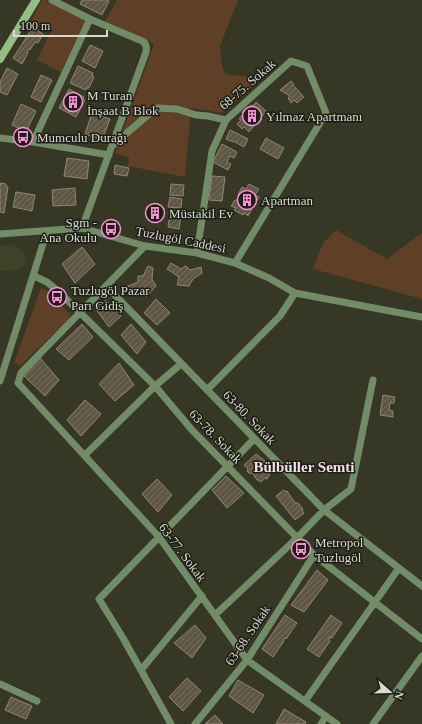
<svg xmlns="http://www.w3.org/2000/svg" width="422" height="724" font-family="'Times New Roman',serif">
<style>
.built{fill:#3f4128}
.green{fill:#5f3f25}
.building{fill:url(#building-hatch);stroke:#8f8673}
.lines{fill:none;stroke-linecap:round;stroke-linejoin:round}
.street{stroke:#738c68;stroke-width:7}
.secondary{stroke:#95bd84;stroke-width:8}
.labels{text-anchor:middle;stroke-width:3;stroke-linejoin:round;paint-order:stroke}
.street-label{font-size:13px;fill:#d9dacf;stroke:#1d1e16}
.poi-label{font-size:13px;fill:#d9dacf;stroke:#1d1e16;text-anchor:start}
.quarter-label{font-size:15px;font-weight:bold;fill:#f7daeb;stroke:#1d1e16}
</style>
<defs>
<pattern id="building-hatch" width="6" height="6" patternUnits="userSpaceOnUse"><rect width="6" height="6" fill="#5f5645"/><path d="M-1 1l2-2M0 6l6-6M5 7l2-2" fill="none" stroke="#756e5f"/></pattern>
</defs>
<rect width="100%" height="100%" fill="#363725"/>
<path class="built" d="M13,244L21,250L27,258L24,266L15,270L0,271V246Z"/>
<path class="green" d="M42,0H46L83,18L85,22L61,72L37,60L51,31L31,21Z
M117,0H238L220,46L222,67L226,74L250,77L260,80L221,113L191,108L185,177L128,166L129,158L115,153L154,44L105,21Z
M336,230L387,259L422,233V299L313,269L323,243Z
M41,288L46,290L71,315L69,319L20,366L14,363Z"/>
<path class="building" d="M82,0H107L109,1L102,15L80,4Z
M33,27L43,34L38,43L35,42L30,50L29,49L27,52L28,53L22,64L13,58Z
M90,45L103,51L95,68L82,61Z
M78,66L93,73L92,76L94,77L89,88H87L86,90L70,83Z
M7,68L18,74L7,95L0,92V82Z
M41,75L52,80L41,102L31,97Z
M291,81L294,85H293L304,97L297,103L294,100L291,103L288,98L290,96L280,90Z
M69,89L84,97L83,99L85,100L76,117L59,108Z
M256,102L266,111L249,132L244,127L242,129L237,124L241,120L239,119L243,114L242,112L246,108L247,109L251,105L253,106Z
M21,104L36,111L26,132L12,125Z
M92,113L110,119L102,140L85,134Z
M230,130L248,139L244,147L233,141V142L226,139Z
M266,138L284,148L278,159L260,149Z
M222,144L237,152L234,158L230,156L227,162L231,164L228,170L213,162Z
M67,158L89,161L87,179L64,176Z
M115,165L129,168L127,176L114,174Z
M212,176L225,177L222,201L209,200Z
M0,183L6,184V187H8L4,213L0,212Z
M171,184L184,185L183,196L170,195Z
M249,184L259,189L255,195L259,197L255,204L253,203L252,205L250,208L252,209L248,216L245,213L243,215L234,210L236,208L231,206L235,200H237L239,196L238,195L242,187L246,189Z
M75,188L76,205L53,206L52,190Z
M16,192L35,195L32,211L13,207Z
M170,197L182,199L181,208L168,207Z
M147,206L164,208L163,217L146,214Z
M170,214L181,216L179,229L168,227Z
M82,247L95,264L75,283L62,264Z
M171,263L181,269L186,266L190,270L201,267L202,273L193,279L189,286L177,285L179,277L167,269Z
M148,266L153,268L152,279L156,286L146,297L140,290L129,293L126,287L138,282V276H143Z
M156,299L170,313L157,325L144,313Z
M106,300L121,316L109,327L95,308Z
M82,324L93,337L69,360L56,349Z
M131,324L146,342L137,354L121,335Z
M40,358L59,380L45,396L24,376Z
M119,363L134,385L115,401L99,384Z
M383,395L395,397L394,403H390L389,410L393,411V417L380,415Z
M85,400L101,414L81,436L67,420Z
M256,454L265,461L264,462L271,472L267,479L265,478L261,482L258,480H257L252,473L250,474L247,471L248,469L244,465Z
M226,476L244,493L227,508L212,490Z
M157,479L172,495L158,512L142,494Z
M284,490L286,492L287,491L295,503H298L303,509L302,510L304,513L295,520L276,496Z
M317,570L328,580L304,612L291,605Z
M285,615L297,623L286,639L285,638L283,640L284,641L273,657L262,649Z
M331,615L342,623L332,638L330,637L329,640L330,641L319,657L307,649Z
M195,625L206,638L192,658L174,643Z
M187,678L201,691L183,711L169,697Z
M238,680L264,695L253,713L229,696Z
M11,697L32,706L26,719L5,710Z
M284,709L306,722L305,724H276Z
M215,715L223,724H205Z"/>
<g class="lines">
<path class="street" d="M52,0L90,19L142,41C146,43 147,47 146,52L82,228
M0,138L33,142L109,155
M33,142L90,19
M113,145L156,108L177,109L196,115L208,116L226,120
M0,234L82,228L145,246L197,253L235,263L269,278L295,293L422,317
M145,246L21,373L18,383L159,537L247,660L337,724
M197,253L212,151L226,120L291,61L307,66L326,113L235,263
M34,276L47,282L58,291L155,386L192,430L314,555L422,639
M106,286L324,510L422,586
M0,381L47,231
M207,390L280,316L295,293
M85,455L155,386L181,364
M215,615L297,538L324,510L351,489L373,380
M141,670L202,596
M0,684L37,701
M305,701L399,568
M171,724L123,638L99,599L254,439
M195,724L247,660L314,555
M321,724L326,716
M373,724L422,656"/>
<path class="secondary" d="M0,59L36,0"/>
</g>
<defs>
<g id="building-ring" transform="scale(1)"><circle r="9.5" fill="#1d1e16" stroke="#f591d2" stroke-width="1.5"/><path d="M-4-6H4V6H1V3H-1V6H-4ZM-2.5-4.3h1.7v1.8h-1.7ZM.8-4.3h1.7v1.8H.8ZM-2.5-1h1.7V.8h-1.7ZM.8-1h1.7V.8H.8Z" fill="#f591d2"/></g>
<g id="bus-ring" transform="scale(1)"><circle r="9.5" fill="#1d1e16" stroke="#f591d2" stroke-width="1.5"/><path d="M-5-6H5V4H4V6H2V4H-2V6H-4V4H-5ZM-3.5-4V0h7V-4ZM-3.5 1.2v1.5H-2V1.2ZM2 1.2v1.5H3.5V1.2Z" fill="#f591d2"/></g>
</defs>
<g fill-rule="evenodd">
<use href="#building-ring" x="73" y="102"/>
<use href="#building-ring" x="252" y="116"/>
<use href="#bus-ring" x="23" y="137"/>
<use href="#building-ring" x="247" y="200"/>
<use href="#building-ring" x="155" y="213"/>
<use href="#bus-ring" x="111" y="229"/>
<use href="#bus-ring" x="57" y="297"/>
<use href="#bus-ring" x="301" y="549"/>
</g>
<g class="labels">
<g class="street-label">
<text transform="translate(247 84) rotate(-41)" y="5">68-75. Sokak</text>
<text transform="translate(181 239) rotate(11)" y="5">Tuzlugöl Caddesi</text>
<text transform="translate(250 417) rotate(46)" y="5">63-80. Sokak</text>
<text transform="translate(216 436) rotate(46)" y="5">63-78. Sokak</text>
<text transform="translate(183 552) rotate(53)" y="5">63-77. Sokak</text>
<text transform="translate(247 635) rotate(-56)" y="5">63-68. Sokak</text>
</g>
<g class="poi-label">
<text x="87" y="100">M Turan<tspan x="87" dy="15">İnşaat B Blok</tspan></text>
<text x="266" y="121">Yılmaz Apartmanı</text>
<text x="37" y="142">Mumculu Durağı</text>
<text x="261" y="205">Apartman</text>
<text x="169" y="218">Müstakil Ev</text>
<text x="97" y="227" text-anchor="end">Sgm -<tspan x="97" dy="15">Ana Okulu</tspan></text>
<text x="71" y="295">Tuzlugöl Pazar<tspan x="71" dy="15">Parı Gidiş</tspan></text>
<text x="315" y="547">Metropol<tspan x="315" dy="15">Tuzlugöl</tspan></text>
</g>
<g class="quarter-label">
<text x="304" y="472">Bülbüller Semti</text>
</g>
</g>
<g transform="translate(390 692) rotate(110)" stroke="#1d1e16" stroke-width="3" paint-order="stroke">
<path d="M0-3L7 15L0 10L-7 15Z" fill="#d9dacf"/>
<text y="-6" font-size="11" font-weight="bold" text-anchor="middle" fill="#d9dacf">N</text>
</g>
<path d="M14 30v6h93v-6" fill="none" stroke="#d9dacf" stroke-width="2"/>
<text x="20" y="30" font-size="12" fill="#d9dacf" stroke="#1d1e16" stroke-width="3" paint-order="stroke">100 m</text>
</svg>
